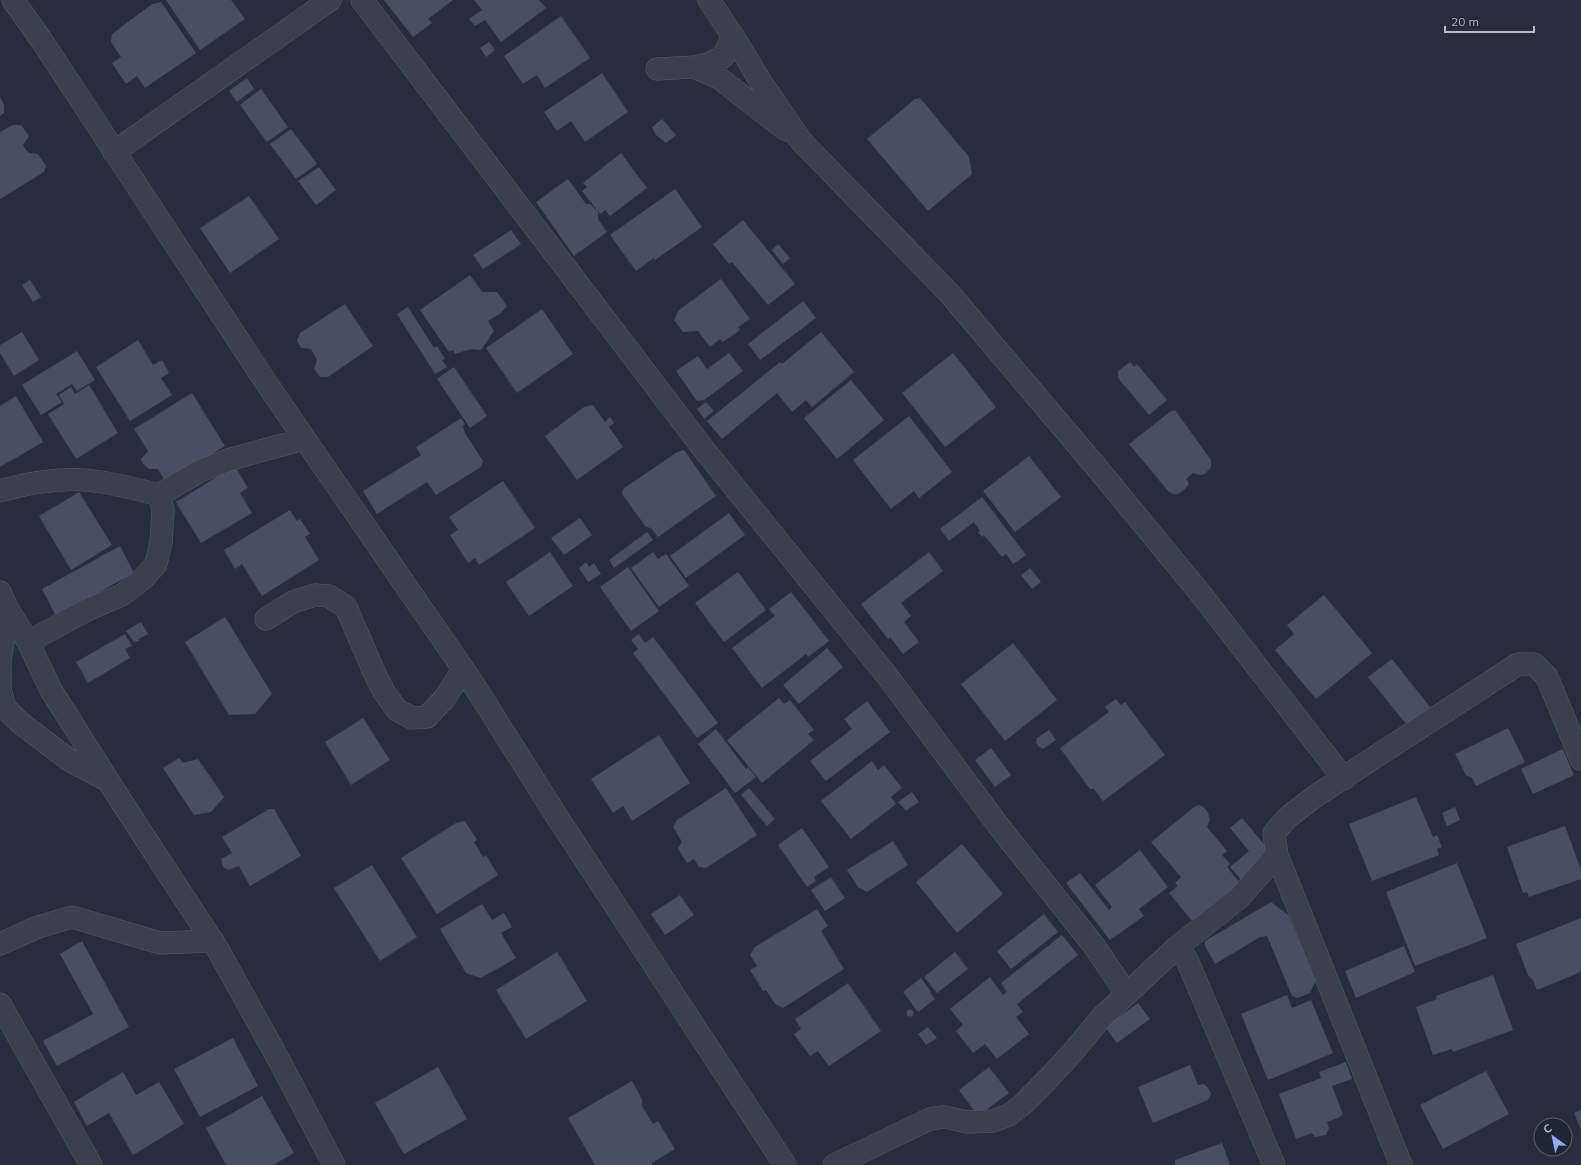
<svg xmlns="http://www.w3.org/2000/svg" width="1581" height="1165" font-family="Mulish,sans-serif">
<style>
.building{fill:#474f62}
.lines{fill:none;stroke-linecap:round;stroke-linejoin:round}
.street-casing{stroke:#585e6c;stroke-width:23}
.street{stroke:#3a404e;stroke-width:22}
</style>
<rect width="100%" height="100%" fill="#262e3e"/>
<path class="building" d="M166,0H231L245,19L200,50Z
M384,0H453L428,19L432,23L413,37Z
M474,0H539L546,8L501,42L485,20L475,26L469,19L482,10Z
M161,2L196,53L145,88L137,76L126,84L112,63L121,57L111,42L112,34L152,4Z
M561,16L590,58L545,88L537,75L523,84L504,56Z
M489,42L495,50L486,57L480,48Z
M602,73L628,112L585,142L571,121L557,131L544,112Z
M247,78L254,89L237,102L229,91Z
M261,89L288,127L267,142L240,105Z
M0,97L4,105V113L0,116Z
M920,98L969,157L972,174L928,211L867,139L915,99Z
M662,119L676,135L666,143L656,135L652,127Z
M13,125H21L29,136L23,145L26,150L29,153L38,154L46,166L44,172L0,199V132Z
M291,129L317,164L296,179L270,144Z
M621,153L647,188L610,216L605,210L600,214L582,191L587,187L583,183Z
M319,167L336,190L316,205L298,181Z
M568,179L586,204H590L598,212V219L607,232L574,256L536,202Z
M675,189L702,227L655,260L654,258L636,271L610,235Z
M249,196L279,239L230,273L200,228Z
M743,220L795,284L768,305L732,262L729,264L713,244Z
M511,230L521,244L483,269L473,255Z
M778,244L790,258L783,264L772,250Z
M470,275L482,292H497L507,306L501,313L488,321L494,331L481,350L471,349L455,354L453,350L449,352L420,310Z
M721,279L750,319L738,327L740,330L723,342L720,339L710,347L698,331L683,332L674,320L679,310Z
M30,280L41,297L33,302L22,285Z
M803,301L816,318L760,360L748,344Z
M345,304L373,346L328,377H320L314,369L317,360L311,349L301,348L297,341L300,333Z
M408,307L434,348L437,346L445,359L442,360L447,367L435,374L397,314Z
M542,309L573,354L517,393L486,348Z
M22,332L39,360L14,376L0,353V345Z
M821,332L854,372L812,407L806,400L792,412L777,393L722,439L707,421L780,362L782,364Z
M138,340L153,365L162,360L169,373L161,378L172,395L130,421L96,367Z
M77,351L95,380L77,391L72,384L56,394L62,402L41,415L22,385Z
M729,353L743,371L704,400L697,401L676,371L698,356L707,369Z
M953,353L996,407L945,447L902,393Z
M1130,362L1134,367L1137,364L1167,400L1149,415L1118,378V371Z
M454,367L487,416L470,428L437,379Z
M851,380L884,420L837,459L804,418Z
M89,385L118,433L76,459L48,414L64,404L59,395L71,387L75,394Z
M192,393L225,446L166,483L158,469H149L143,464L141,459L148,451L134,429Z
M16,396L43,442L0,467V406Z
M706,402L714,411L704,419L697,409Z
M593,405L605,422L610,417L614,423L609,427L623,447L577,480L545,436L584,407Z
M1175,410L1211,460V467L1205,474L1201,475L1193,473L1186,479L1189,484L1185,489L1178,494H1173L1168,491L1129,444L1171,411Z
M909,416L952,472L919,498L914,491L891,509L853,460Z
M461,418L465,424L463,426L465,433L483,461L481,467L436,495L427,482L377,514L363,491L421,455L416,447Z
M684,450L716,496L658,537L651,528L646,527L622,494L623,489L677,452Z
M1029,456L1061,497L1015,532L983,491Z
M235,466L248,488L240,493L252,513L201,543L176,502Z
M503,481L535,528L479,565L475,558L468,563L450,535L458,530L449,517Z
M79,492L112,545L71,570L39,516Z
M982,497L1026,555L1013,564L1006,554L1002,557L984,535L982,537L978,532L980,531L974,522L949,541L940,529Z
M290,510L297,521L300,519L310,534L305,537L319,560L262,596L242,564L235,569L224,550Z
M729,513L745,535L686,578L670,556Z
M580,518L592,535L564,555L551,538Z
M647,532L653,540L614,568L609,560Z
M120,546L134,573L56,616L42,589Z
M550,552L573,586L529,616L506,582Z
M653,552L658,559L666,554L689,586L659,607L631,568Z
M929,552L943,571L901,603L911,616L904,622L919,642L903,654L890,637L888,639L861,604Z
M586,562L589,567L594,563L601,574L588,582L579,568Z
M628,567L659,611L631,631L600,587Z
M1030,568L1041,582L1032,589L1021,575Z
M738,572L766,610L724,642L695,603Z
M791,592L829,641L808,657L806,654L762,688L732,648L775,616L769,609Z
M1324,595L1372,653L1316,699L1275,650L1294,634L1287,625Z
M225,617L272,694L255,714L229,715L185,642Z
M141,622L148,634L139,639V641L134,642L126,631Z
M125,634L132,646L125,649L130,658L88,683L76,662Z
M639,634L645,643L653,637L718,723L697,738L633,653L638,649L631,640Z
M1013,643L1057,700L1005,741L961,684Z
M827,648L843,667L799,704L783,685Z
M1392,659L1430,707L1407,725L1368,677Z
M779,698L784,704L790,700L814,730L808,734L814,740L762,783L727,740Z
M1116,699L1121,705L1125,702L1165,755L1103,801L1094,789H1090L1060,748L1109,712L1105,707Z
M867,701L890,732L826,781L810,761L852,729L844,719Z
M363,718L390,760L351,785L325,742Z
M1508,728L1525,762L1476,786L1472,778L1466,775L1455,754Z
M716,729L746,769L748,767L756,777L735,793L698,744Z
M1049,730L1056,740L1043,749L1039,747L1036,743L1037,738Z
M659,735L690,783L632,821L623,806L613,813L591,779Z
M991,748L1011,775L995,787L975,760Z
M1563,749L1574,775L1533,794L1521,769Z
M179,758L183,763L198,759L224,797L211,812L194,815L163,768Z
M872,761L878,770L884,765L902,788L891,797L896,804L851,839L821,801Z
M726,788L757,835L706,868L699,867L694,859L687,863L678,848L682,842L673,827L677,820Z
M749,788L775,819L767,826L741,795Z
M912,792L919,802L906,811L898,802Z
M1416,797L1433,837L1437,835L1442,847L1437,849L1439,855L1372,881L1349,824Z
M1199,805L1204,807L1208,813L1210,820L1207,827L1227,851L1222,855L1230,864L1227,867L1240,883L1193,922L1169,893L1178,886L1175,883L1181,877L1151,842L1194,807Z
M1455,807L1460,820L1447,826L1442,813Z
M269,809H274L301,856L250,886L239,866L228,870L223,867L221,859L232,853L222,837Z
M1242,818L1274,856L1243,882L1230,867L1249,851L1230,828Z
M465,821L477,840L474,842L483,857L486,855L498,875L437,914L401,858L456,823Z
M1565,826L1581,870V879L1529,897L1527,892L1523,893L1507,847Z
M802,828L829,867L814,877L816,881L807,887L778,845Z
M893,841L908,865L867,892L858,887L847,870Z
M962,844L1003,894L957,933L916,882Z
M1140,850L1168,887L1139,909L1144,916L1110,940L1066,883L1080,873L1109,910L1112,907L1095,885Z
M1457,863L1487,938L1415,966L1386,892Z
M372,865L417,937L380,961L334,888Z
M831,877L845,898L825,911L811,890Z
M680,895L694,915L665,935L651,914Z
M1271,902L1288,915L1316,980L1310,993L1297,998L1292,996L1267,936L1260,937L1215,964L1205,946V941Z
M482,904L492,920L504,913L512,927L501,933L516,958L481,978L466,973L440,929Z
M817,909L828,926L821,931L844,969L783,1008L775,1004L766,990L763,991L750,970L757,966L750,955L755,947Z
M1044,914L1058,932L1011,969L997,951Z
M1581,918V972L1537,990L1533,980L1528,975L1516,944Z
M1062,935L1078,955L1017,1004L1023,1012L1016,1017L1029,1034L997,1059L985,1044L973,1053L956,1031L963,1025L950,1009L990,977L1003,995L1007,992L1001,983Z
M82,941L129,1027L57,1066L43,1041L93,1014L60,954Z
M1404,946L1415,972L1356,998L1345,971Z
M557,952L587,1001L526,1039L496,990Z
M955,952L968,969L937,993L924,977Z
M1493,975L1513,1030L1453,1052L1452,1049L1433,1055L1416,1007L1437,999L1436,996Z
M921,978L931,992L930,993L935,999L918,1012L903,992Z
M848,983L881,1031L829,1066L818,1051L810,1056L794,1034L801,1029L795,1019Z
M1287,995L1292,1008L1311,1000L1333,1053L1268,1080L1241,1014Z
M1138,1003L1150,1019L1117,1043L1105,1027Z
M906.5 1013a3.5 3.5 0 1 1 7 0a3.5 3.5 0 1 1-7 0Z
M928,1027L937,1038L926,1045L918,1034Z
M233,1038L258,1086L200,1117L174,1069Z
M1346,1062L1352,1079L1332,1086L1343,1114L1338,1118L1327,1122L1329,1128L1326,1135L1315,1137L1312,1133L1296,1139L1279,1094L1321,1078L1319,1072Z
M1190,1065L1198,1085L1204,1084L1208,1088L1211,1094L1208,1100L1153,1123L1138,1087Z
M438,1067L467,1119L404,1154L375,1103Z
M989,1067L1009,1093L978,1116L959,1090Z
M1486,1071L1509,1114L1443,1149L1420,1105Z
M123,1072L136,1095L159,1082L184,1124L133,1155L109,1113L87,1126L74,1102Z
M632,1081L642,1099V1106L653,1124L658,1121L675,1149L652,1163V1165H595L568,1118Z
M262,1096L294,1153L273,1165H226L206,1128Z
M1581,1110V1130L1574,1113Z
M1565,1132L1570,1143L1565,1145Z
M1222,1143L1230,1165H1175V1160Z"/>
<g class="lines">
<g class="street-casing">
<path id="street" d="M13,0L42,41L269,387L470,679L556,815L785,1165
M362,0L702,447L888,677L998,825L1095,947L1126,993
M709,0L738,44L757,76L801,141L949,293L1098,469L1200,593L1344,779
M694,67L708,64L723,57L733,36
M657,69L694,67L719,78L786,130
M114,152L330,0
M0,491C32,482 68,476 101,482C121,485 140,490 159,495L200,471L231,459L304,439
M0,592L7,608L28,642L51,690L121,801L217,948L280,1062L334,1165
M266,619L293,602L315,595L329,596L346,607L374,672L384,692L397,710L412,718L427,717L444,699L463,670
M28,642L87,610L122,595L144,578L156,564L161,542L163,510L159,495
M0,663L7,608
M0,667V689L5,708
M0,703L18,721L69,760L107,780
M0,944L38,927L72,917L160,943L213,941
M1177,947L1187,960L1274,1165
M0,1004L91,1165
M834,1165L930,1119L944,1117L968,1122L993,1121L1009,1115L1022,1105L1047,1080L1072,1053L1102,1017L1177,947L1239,898L1277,855
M1401,1165L1277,855L1274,833L1288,817L1317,795L1518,664H1534L1547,677L1581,759"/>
</g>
<use href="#street" class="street"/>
</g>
<g transform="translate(1553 1137) rotate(327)"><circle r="19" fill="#1f2533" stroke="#5b616f"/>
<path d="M0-3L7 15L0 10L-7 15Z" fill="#91abf4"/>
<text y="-6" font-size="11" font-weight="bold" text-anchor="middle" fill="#b6bbc9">С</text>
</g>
<path d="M1445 26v6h89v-6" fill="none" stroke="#b6bbc9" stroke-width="2"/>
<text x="1451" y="26" font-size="12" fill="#b6bbc9" stroke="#1f2533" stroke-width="3" paint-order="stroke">20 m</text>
</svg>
